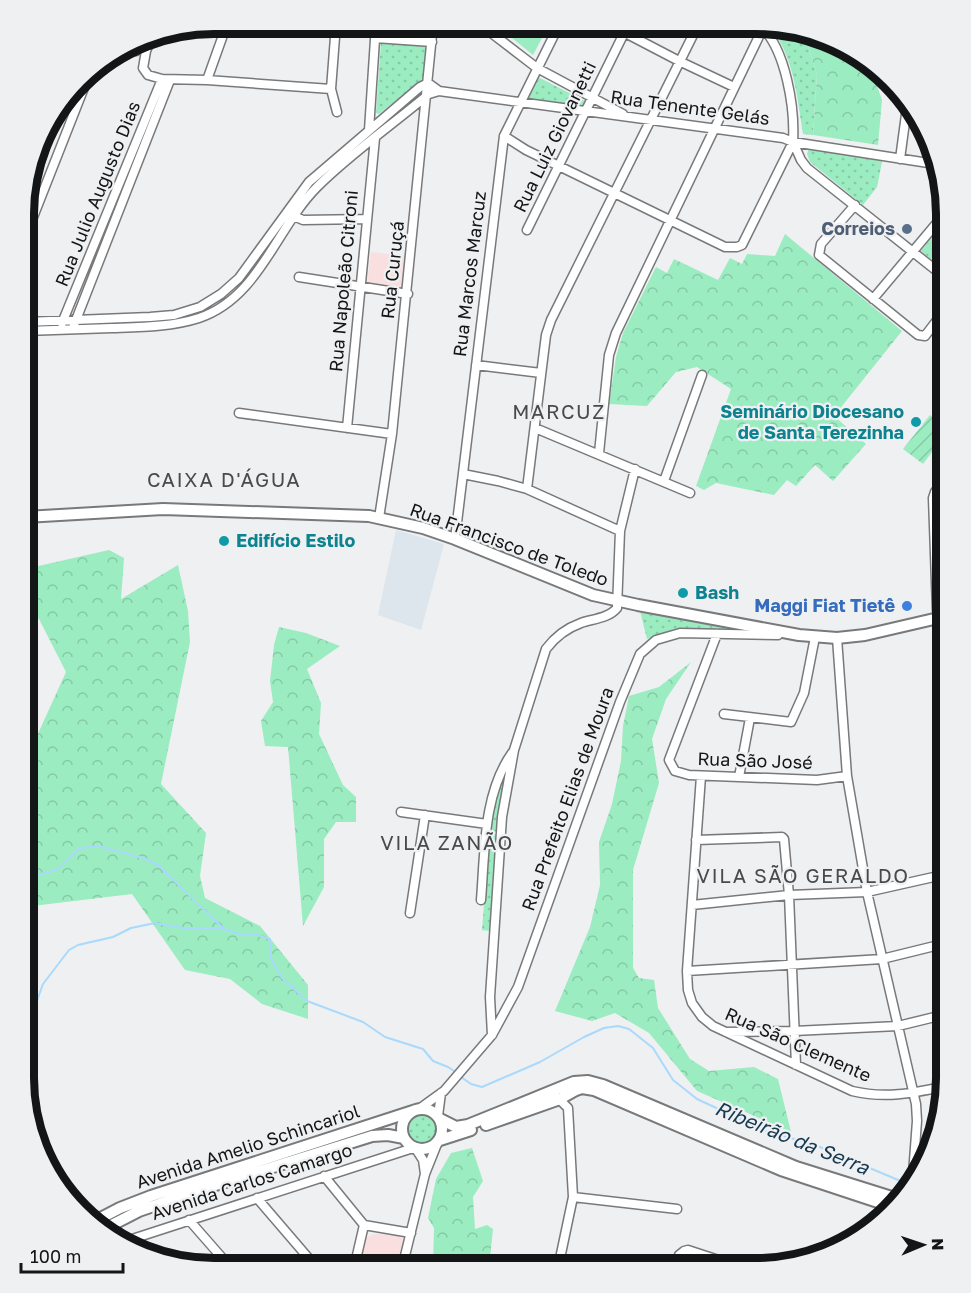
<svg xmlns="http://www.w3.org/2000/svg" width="971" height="1293" font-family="'Golos Text',sans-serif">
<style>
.built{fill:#dde5ed}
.education{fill:#fadfe0}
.grass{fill:url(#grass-dots)}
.forest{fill:url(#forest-crowns)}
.garden{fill:url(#garden-furrows)}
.pitch{fill:#9becc1}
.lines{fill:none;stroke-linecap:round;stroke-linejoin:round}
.stream{stroke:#a9d9fb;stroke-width:2}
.minor-casing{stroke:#78797b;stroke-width:11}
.major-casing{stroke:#78797b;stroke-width:14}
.minor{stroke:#fff;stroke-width:8}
.major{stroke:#fff;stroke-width:10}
.service-dot{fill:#5c6f8a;stroke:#eff0f2;stroke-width:2}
.culture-dot{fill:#0f9aa8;stroke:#eff0f2;stroke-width:2}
.shop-dot{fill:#3f7fe0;stroke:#eff0f2;stroke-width:2}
.labels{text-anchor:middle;stroke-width:4.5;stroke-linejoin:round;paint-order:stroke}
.street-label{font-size:18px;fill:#141516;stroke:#eff0f2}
.service-label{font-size:18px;font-weight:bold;fill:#4e5e75;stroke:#eff0f2;text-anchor:end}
.culture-label{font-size:18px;font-weight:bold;fill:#0d838f;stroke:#eff0f2;text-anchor:start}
.shop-label{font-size:18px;font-weight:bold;fill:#366cbe;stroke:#eff0f2;text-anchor:end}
.neighbourhood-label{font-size:20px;letter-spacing:1.5px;fill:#494a4c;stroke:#eff0f2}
.water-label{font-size:20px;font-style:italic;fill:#153950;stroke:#eff0f2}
.rim{fill:none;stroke:#141516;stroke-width:8}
</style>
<defs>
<pattern id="grass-dots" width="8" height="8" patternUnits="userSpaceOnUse" patternTransform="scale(1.5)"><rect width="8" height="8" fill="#9becc1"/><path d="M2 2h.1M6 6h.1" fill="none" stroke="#85caa5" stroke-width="1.8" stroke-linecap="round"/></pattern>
<pattern id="forest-crowns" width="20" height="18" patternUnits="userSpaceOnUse" patternTransform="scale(1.5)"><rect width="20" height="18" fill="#9becc1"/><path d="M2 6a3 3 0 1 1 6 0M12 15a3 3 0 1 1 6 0" fill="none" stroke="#85caa5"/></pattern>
<pattern id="garden-furrows" width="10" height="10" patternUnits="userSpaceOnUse" patternTransform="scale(1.5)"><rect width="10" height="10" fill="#9becc1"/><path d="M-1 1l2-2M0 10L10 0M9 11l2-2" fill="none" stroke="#85caa5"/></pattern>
</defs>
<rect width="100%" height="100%" fill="#eff0f2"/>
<path class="built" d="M396,530L444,544L421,630L378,615Z"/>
<path class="education" d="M371,252L406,256L402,287L398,288L367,284Z
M374,1234L398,1235L403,1239L404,1244L397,1268H359L364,1241L367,1237Z"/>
<path class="grass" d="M770,26H781L804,34L817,74L813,135L803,134C797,96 794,57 770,26Z
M381,42L428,47L424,78L379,114L376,113Z
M538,77L585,101L582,106L527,99Z
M809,147L883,157L877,187L863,205L810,162L807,154Z
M947,219V272L921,251Z
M640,611L749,630L677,628L647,639Z
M507,767L490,931L482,930L490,827L495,797Z
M405 1129a17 17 0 1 1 34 0a17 17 0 1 1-34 0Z"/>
<path class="forest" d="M804,34L862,56L869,63L882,100L878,145L813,135L817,74Z
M785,234L902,331L834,416L866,444L833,481L815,465L796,486L787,480L774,495L716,483L704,490L696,486L731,389L697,367L676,372L647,406L609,404L616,357L623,333L656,267L667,273L674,259L718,280L730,258L742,264L747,254L775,256Z
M109,550L124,558L121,599L178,565L188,611L190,642L161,784L206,833L200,876L205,898L260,926L308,985V1019L262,1004L230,979L185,970L132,894L24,907L25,752L36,738L66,672L39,619L25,602V569Z
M279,627L306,633L340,646L307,669L321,703L319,734L343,785L356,797V822H336L324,839V887L303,926L288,747L265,746L261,721L273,702L270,681L274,645Z
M691,662L666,699L652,739L659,783L633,870V968L639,978L654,980L658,1008L690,1059L709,1071L754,1067L778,1079L791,1132L697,1091L649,1033L615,1013L592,1021L555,1011L590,927L600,885L599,842L612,804L621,761L623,726L629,696L659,687Z
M472,1148L483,1181L473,1197L475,1229L487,1225L493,1229L489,1268H433L434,1228L428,1218L436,1179L451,1153Z"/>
<path class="garden" d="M930,415L947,428V432L923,464L903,449Z"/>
<path class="pitch" d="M496,25H549L533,55Z"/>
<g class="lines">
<path class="stream" d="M24,878L57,870L80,848L99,846L146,859L158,865L224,929L239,934H254L270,939V957L282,978L307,1001L363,1022L385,1037L423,1049L433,1061L448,1067L457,1073
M24,1037L43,984L69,950L78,945L113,937L131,928L155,923L184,928L224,929
M461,1077L471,1084L482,1087L540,1062L584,1037L604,1028L618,1026L629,1029L653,1048L673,1080L697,1099L766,1131L815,1145L910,1185"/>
<g class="minor-casing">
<path id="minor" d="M336,24L331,89L337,112
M481,25L537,68L623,114
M610,25L679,61L734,87
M153,35L146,51L143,68L148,75L162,79L207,80L331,89
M375,38L432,42
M126,50L136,51
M207,80L227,24
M369,130L376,24
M504,136L526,150L725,247H737L742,245L793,142C795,108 786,50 761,26
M793,142L801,160L807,168L947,279
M900,159L907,107
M855,205L821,244L819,255L918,335L925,336L947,307
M289,214L303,220L367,219
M527,230L628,25
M26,235L91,70
M299,277L408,294
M873,299L946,212
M25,322L150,317L174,315L200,307L221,294L239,278L309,182L420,87L428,83L439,91L783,138L793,142L935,164
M62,323L162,79
M74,325L170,80
M25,331C54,330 83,329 112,328C141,327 171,327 199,318C259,298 276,228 317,187C348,156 385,130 419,102L429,94L439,91
M476,365L541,373
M239,413L392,434
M347,428L375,138
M535,428L690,493
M599,453L609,355L616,333L764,26
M463,474L498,481L527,489L620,531
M664,481L702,375
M527,489L543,359L546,335L551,320L698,25
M379,518L392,434L433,25
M455,539L504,136L559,25
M717,634L669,760L675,771L689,775L817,780L847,776
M837,638L847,776L867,892L916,1104L917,1121L912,1187
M947,656L937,610L933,498L935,492L947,477
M724,714L791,722L804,693L815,637
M701,776L687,971L688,990L692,1003L702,1017L713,1026L852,1091C886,1099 913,1093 947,1086
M739,777L750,718
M401,812L487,824
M696,840L782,837L784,839L789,895L796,1065
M481,900C485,851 483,794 512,753
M692,905L789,895L867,892L947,874
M410,913L425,815
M687,971L882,959L947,943
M726,1032L794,1031L898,1026L947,1014
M492,1035L490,997L502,817L514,750L546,649C555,637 567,628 581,623C593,619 609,618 617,608L620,531L635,469
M556,1096L568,1108L573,1197L558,1268
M419,1109L444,1091L492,1035L518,987L620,702L640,654L656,640L680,633L778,635
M438,1116L441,1093
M324,1176L364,1225L411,1233
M573,1197L677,1209
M257,1198L317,1268
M189,1220L231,1268
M123,1242L410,1149H416L423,1160L425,1174
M354,1268L364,1225
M402,1268L425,1174L437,1144
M677,1269L679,1255L684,1251L688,1250L746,1269"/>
</g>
<g class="major-casing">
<path id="major" d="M25,517L163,509L369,516L423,528L455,539L593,595L638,605L799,635L837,638L865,635L947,616
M402 1129a20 20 0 1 1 40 0a20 20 0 1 1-40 0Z
M440,1119L456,1127L468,1125L574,1082L588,1081L603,1085L796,1167L898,1199
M486,1125L560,1099L576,1090L582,1088L594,1090L781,1170L890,1206
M440,1140L471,1130
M95,1221L120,1208L151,1196L413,1111
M102,1230L139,1211L206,1188L372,1136L388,1135L404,1138"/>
</g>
<use href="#minor" class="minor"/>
<use href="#major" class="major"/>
</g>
<circle class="service-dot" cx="907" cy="229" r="6"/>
<g class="culture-dot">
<circle cx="916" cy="422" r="6"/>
<circle cx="224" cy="541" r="6"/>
<circle cx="683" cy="593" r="6"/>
</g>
<circle class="shop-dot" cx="907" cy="606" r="6"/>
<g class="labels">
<g class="street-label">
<text transform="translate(690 108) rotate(8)" y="6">Rua Tenente Gelás</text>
<text transform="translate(555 137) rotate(-64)" y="6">Rua Luiz Giovanetti</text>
<text transform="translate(98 194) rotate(-68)" y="6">Rua Julio Augusto Dias</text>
<text transform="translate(393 270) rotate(-84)" y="6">Rua Curuçá</text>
<text transform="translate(470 274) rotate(-83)" y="6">Rua Marcos Marcuz</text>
<text transform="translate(344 281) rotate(-85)" y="6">Rua Napoleão Citroni</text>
<text transform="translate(509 545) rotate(20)" y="6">Rua Francisco de Toledo</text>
<text transform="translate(755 761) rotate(2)" y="6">Rua São José</text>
<text transform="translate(568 799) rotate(-70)" y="6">Rua Prefeito Elias de Moura</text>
<text transform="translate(798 1045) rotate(24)" y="6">Rua São Clemente</text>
<text transform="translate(248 1147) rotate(-18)" y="6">Avenida Amelio Schincariol</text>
<text transform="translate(252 1182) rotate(-18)" y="6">Avenida Carlos Camargo</text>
</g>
<g class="service-label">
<text x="895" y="235">Correios</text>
</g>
<g class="culture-label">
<text x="904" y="418" text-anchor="end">Seminário Diocesano<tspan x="904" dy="21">de Santa Terezinha</tspan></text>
<text x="236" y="547">Edifício Estilo</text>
<text x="695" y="599">Bash</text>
</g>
<g class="shop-label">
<text x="895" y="612">Maggi Fiat Tietê</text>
</g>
<g class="neighbourhood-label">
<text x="559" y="419">MARCUZ</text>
<text x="224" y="487">CAIXA D'ÁGUA</text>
<text x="447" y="850">VILA ZANÃO</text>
<text x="803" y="883">VILA SÃO GERALDO</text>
</g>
<g class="water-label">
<text transform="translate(792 1138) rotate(22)" y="7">Ribeirão da Serra</text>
</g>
</g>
<path d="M0 0H971V1293H0ZM214 34H756A180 180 0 0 1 936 214V1078A180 180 0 0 1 756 1258H214A180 180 0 0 1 34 1078V214A180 180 0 0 1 214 34Z" fill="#eff0f2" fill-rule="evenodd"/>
<path class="rim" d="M214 34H756A180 180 0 0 1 936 214V1078A180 180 0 0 1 756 1258H214A180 180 0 0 1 34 1078V214A180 180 0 0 1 214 34Z"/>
<g transform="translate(923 1245) rotate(88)" stroke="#eff0f2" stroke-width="4.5" paint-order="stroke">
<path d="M0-4.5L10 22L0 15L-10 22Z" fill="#141516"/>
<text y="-9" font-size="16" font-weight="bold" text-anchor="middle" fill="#141516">N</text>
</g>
<path d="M21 1263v9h102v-9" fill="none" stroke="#141516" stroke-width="3"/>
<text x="30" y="1263" font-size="18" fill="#141516" stroke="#eff0f2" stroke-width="4.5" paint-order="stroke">100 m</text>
</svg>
